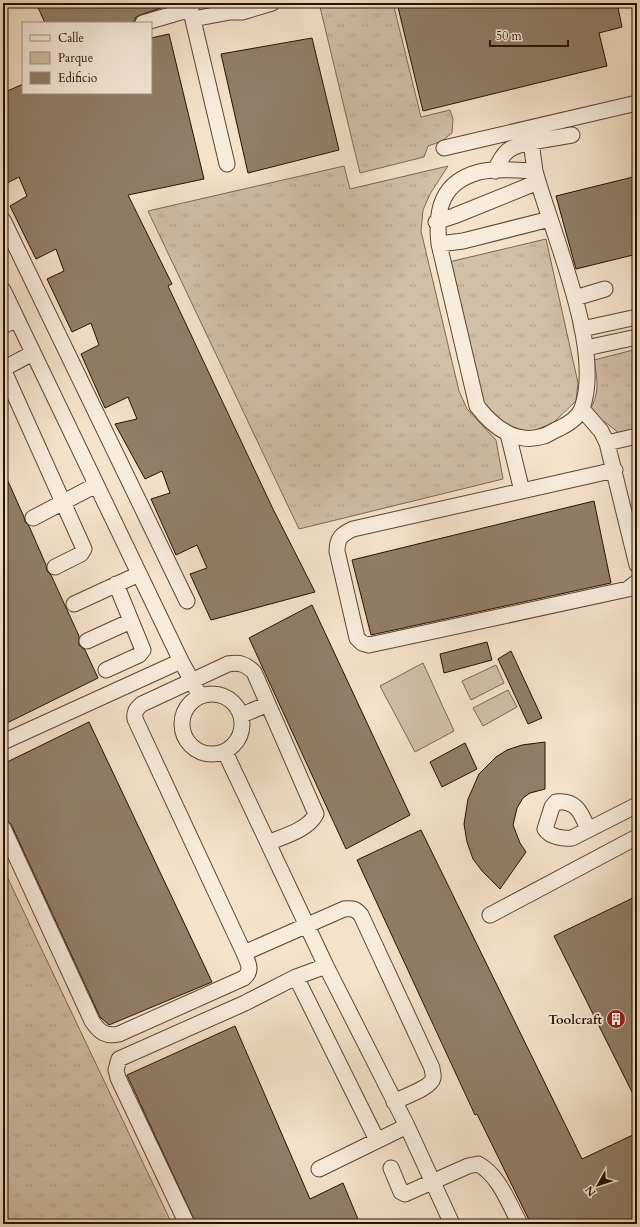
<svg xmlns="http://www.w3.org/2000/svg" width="640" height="1227" font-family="Cardo,serif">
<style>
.grass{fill:url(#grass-tufts);stroke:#7b6854}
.park{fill:#d1bfa8;stroke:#7b6854}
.building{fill:#917e69;stroke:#251200}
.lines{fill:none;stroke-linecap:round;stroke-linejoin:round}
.minor-casing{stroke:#594632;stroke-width:17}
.minor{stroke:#f8ecdd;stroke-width:15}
.labels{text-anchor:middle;stroke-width:3.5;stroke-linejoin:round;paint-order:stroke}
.poi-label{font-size:13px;font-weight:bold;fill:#251200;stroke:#f8ecdd;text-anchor:end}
</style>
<defs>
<pattern id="grass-tufts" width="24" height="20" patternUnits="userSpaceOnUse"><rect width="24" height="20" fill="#d1bfa8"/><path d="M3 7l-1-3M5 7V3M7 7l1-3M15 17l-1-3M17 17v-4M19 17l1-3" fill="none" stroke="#b3a38f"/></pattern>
</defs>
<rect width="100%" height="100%" fill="#f4e2ca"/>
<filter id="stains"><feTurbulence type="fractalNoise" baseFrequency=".005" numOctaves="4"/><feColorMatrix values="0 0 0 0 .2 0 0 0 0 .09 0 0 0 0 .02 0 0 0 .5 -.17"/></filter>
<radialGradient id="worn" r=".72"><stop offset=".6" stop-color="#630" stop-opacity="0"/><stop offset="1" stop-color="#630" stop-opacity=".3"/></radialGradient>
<path class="grass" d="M319,3H393L421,117L450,110L453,119L452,133L442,141L428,146L424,157L360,173Z
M344,166L350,189L448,166L430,194L423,210L421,231L459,391L467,409L496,440L503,479L299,529L148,211Z
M546,239L578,383L576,401L553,423L530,432L507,427L486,411L480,397L449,262Z
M637,349V428L619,433L605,422L596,419L591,408C600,391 597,378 594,360Z
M3,868L172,1224H3Z"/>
<path class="park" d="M423,663L454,731L415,752L380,686Z
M496,665L504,683L471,700L462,681Z
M508,690L517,707L483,726L473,708Z"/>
<path class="building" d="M36,3H160L161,8L140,15L136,17L134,22L130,23H45Z
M397,3H617L622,27L599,33L607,66L423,111Z
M169,34L204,179L128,195L172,284L168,286L273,509L315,592L211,620L190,574L207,568L197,545L176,555L151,499L170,493L162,471L145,479L115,424L137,419L128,397L105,408L81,354L99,345L91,323L72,332L47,279L64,271L56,249L36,259L10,206L27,196L19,177L3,185V93L23,84V93H151V38Z
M312,38L339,150L248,173L221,54Z
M637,176V254L576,269L556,196Z
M3,470L24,517L25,522L29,526L46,565L47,571L51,575L79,636V645L85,650L98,678L3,725Z
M594,501L611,583L371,635L352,560Z
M312,605L410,815L346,849L249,638Z
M487,642L492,660L444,673L440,654Z
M511,651L542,718L528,724L498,659Z
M89,722L212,982L109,1025L100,1017L11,824L6,820L3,814V764Z
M545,742V789L530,793L523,798L517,808L513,825L520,843L526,852L500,889L482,871L473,859L467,842L464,824L468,799L479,774L496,757L507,750L522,745Z
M465,743L477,769L442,787L430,762Z
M421,830L582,1159L637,1133V1224H531L477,1114L475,1115L357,860Z
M637,896V1102L554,936Z
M235,1026L310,1199L343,1183L360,1224H196L127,1075Z"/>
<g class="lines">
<g class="minor-casing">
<path id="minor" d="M189,3L227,164
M229,3L230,12H242L272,3
M193,19L230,12
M143,23L191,9
M444,148L637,103
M495,171C504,150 509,147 531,142
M535,171C551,231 604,349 582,408C579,417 568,424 560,428C555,430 549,434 544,436C516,445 493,427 477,406L439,244C435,209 442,182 479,172C496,168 518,170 535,171Z
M535,171L531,142L572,135
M3,220L187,601
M436,222L454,216L538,182
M439,244L463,241L550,219
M3,290L181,661L200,696
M575,298L605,289
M3,326L17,319
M582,329L637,317
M586,348L637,337
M3,369L84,549L81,554L55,567
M3,369L33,353
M582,409L601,431L607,443L637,565
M508,434L522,491
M607,443L637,436
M615,470L353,529C342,534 337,538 337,551L357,638L362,643L369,645L628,589L637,582
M33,518L96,485
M74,604L139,574
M87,641L131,621
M106,670L139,655L143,650L116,584
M182 724a30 30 0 1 1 60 0a30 30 0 1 1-60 0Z
M242,715L268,704
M3,742L181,661
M225,752L326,966L407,1126L452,1224
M3,828L92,1021C99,1032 106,1037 119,1034L244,978C253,970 248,963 244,953
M588,829C581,813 577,800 556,802L552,807L545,829C550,837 563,839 572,838L637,805
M268,843C284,836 308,830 316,814L254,672C245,664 240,662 228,664L142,704C136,709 134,712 135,719L244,953L344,909C353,908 356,909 361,915L432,1068C432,1071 434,1075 433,1078C431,1088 403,1097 394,1102
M490,915L637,837
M296,977L377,1140
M391,1168L401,1192L405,1194L468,1166L478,1164C499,1175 509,1204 520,1224
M319,1169L407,1126
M187,1224L118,1078L116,1070L119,1059L245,1003L296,977L326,966"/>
</g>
<use href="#minor" class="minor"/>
</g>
<defs>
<g id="building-disc" transform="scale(1)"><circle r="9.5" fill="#8f2418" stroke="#f8ecdd"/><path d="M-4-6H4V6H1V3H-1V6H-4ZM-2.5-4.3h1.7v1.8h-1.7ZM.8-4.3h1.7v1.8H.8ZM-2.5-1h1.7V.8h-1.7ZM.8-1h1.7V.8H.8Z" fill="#fff"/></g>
</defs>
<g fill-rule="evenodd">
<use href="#building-disc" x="616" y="1019"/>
</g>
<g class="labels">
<g class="poi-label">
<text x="602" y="1024">Toolcraft</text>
</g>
</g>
<rect width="640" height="1227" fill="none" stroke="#f4e2ca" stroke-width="16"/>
<rect x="4" y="4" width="632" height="1219" fill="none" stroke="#251200" stroke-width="2"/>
<rect x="8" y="8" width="624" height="1211" fill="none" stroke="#251200"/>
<rect x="22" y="22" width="130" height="72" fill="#f8ecdd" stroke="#a49585"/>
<rect x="30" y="35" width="20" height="6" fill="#f8ecdd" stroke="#a49585"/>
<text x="58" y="42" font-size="12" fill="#251200">Calle</text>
<rect x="30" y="52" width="20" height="12" fill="#d1bfa8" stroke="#a49585"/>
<text x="58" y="62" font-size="12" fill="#251200">Parque</text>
<rect x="30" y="72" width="20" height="12" fill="#917e69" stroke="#a49585"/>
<text x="58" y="82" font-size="12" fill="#251200">Edificio</text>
<g transform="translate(598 1185) rotate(231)" stroke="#f8ecdd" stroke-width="3" paint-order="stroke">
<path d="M0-3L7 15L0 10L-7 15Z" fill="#251200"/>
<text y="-6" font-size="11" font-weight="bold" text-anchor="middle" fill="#251200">N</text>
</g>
<path d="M490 40v6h78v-6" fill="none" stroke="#251200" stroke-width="2"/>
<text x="496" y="40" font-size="12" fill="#251200" stroke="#f8ecdd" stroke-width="3" paint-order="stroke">50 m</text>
<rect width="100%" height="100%" filter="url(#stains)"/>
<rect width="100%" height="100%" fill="url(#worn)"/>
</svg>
